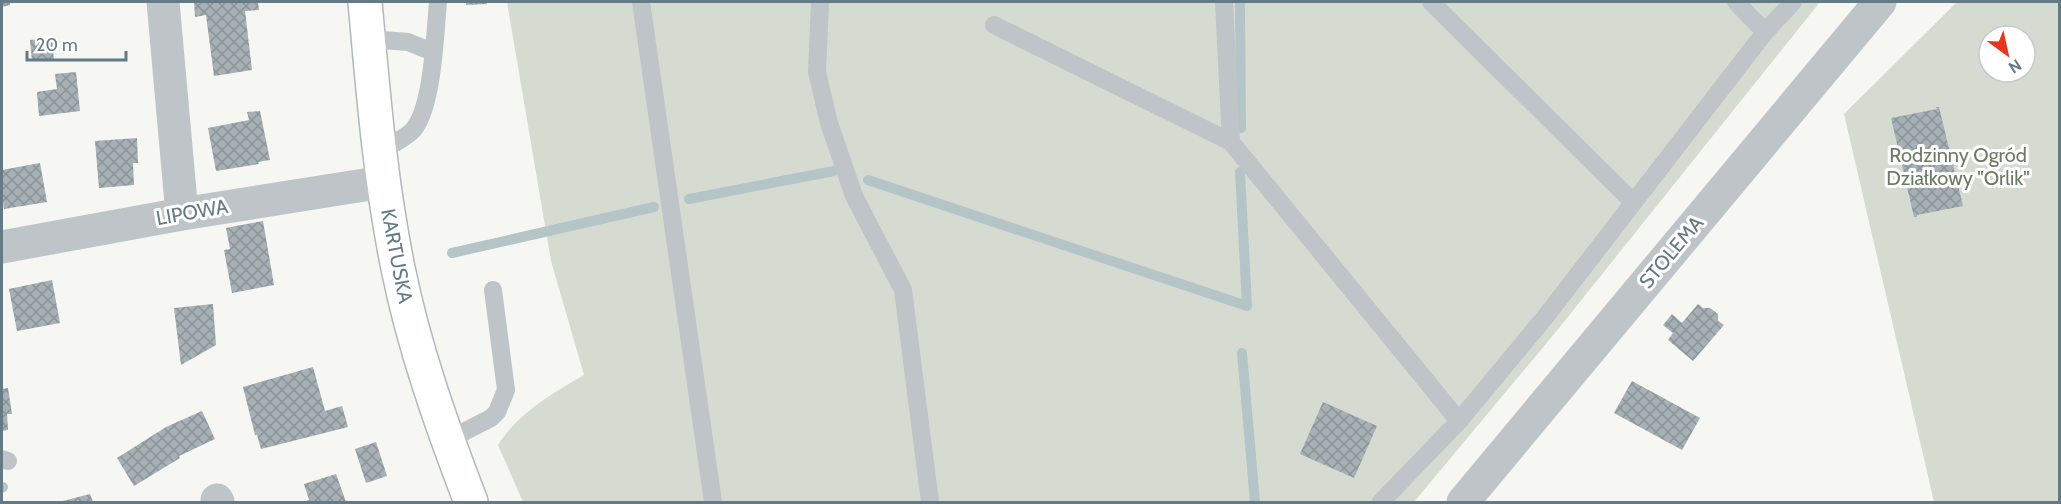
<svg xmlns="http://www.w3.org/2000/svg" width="2061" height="504" font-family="Cabin,sans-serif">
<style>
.garden{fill:#d6dbd1;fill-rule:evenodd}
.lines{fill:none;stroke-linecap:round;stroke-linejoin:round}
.stream{stroke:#b5c5c7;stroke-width:10}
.building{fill:url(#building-cross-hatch)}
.secondary-casing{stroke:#b1b8bc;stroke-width:36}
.lane{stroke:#bec4c7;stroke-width:18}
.street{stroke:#bec4c7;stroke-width:33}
.secondary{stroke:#fff;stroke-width:33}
.labels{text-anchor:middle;stroke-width:6;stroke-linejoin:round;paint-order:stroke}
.park-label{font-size:20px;fill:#6b7b63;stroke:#fff}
.street-label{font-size:20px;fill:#647a85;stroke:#fff}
</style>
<defs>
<pattern id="building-cross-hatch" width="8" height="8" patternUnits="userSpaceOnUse" patternTransform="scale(1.5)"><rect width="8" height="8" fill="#a6b0b5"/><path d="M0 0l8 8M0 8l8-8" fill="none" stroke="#8b9499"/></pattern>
</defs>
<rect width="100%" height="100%" fill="#f6f6f2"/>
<path class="garden" d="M507,2H1820L1555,333L1414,502H523L498,445C518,413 553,393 584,375L551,261Z
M1957,2H2059V502H1934L1844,114ZM1989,36H2025V72H1989Z"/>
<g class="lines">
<path class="stream" d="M1240,2L1241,128
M868,180L1247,306L1240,172
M689,199L834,171
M452,253L654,207
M1242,353L1255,502
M2,488L3,487"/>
</g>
<path class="building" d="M2,2H10V5L2,7Z
M194,2H258L259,10L245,11L252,70L214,76L206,15L195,17Z
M466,2H487V4L466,5Z
M52,38L54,60L32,61L30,40Z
M76,72L80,111L39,116L37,92L57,89L55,74Z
M1936,107H1939L1963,206L1917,215V217H1914L1891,118L1937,109Z
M260,111L270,160L258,162L259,164L216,171L208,128L249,120L247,112Z
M137,138L138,163H133L134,185L99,188L95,141Z
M40,163L47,202L4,209L2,195V170Z
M263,221L274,285L232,293L224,250L230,249L226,228Z
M52,280L60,323L17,331L9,289Z
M213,304L216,345L181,365L174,308Z
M1698,304L1703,308H1710L1718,314V321L1724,325L1693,361L1668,340L1673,333L1663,325L1672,314L1682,323Z
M313,367L325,411L342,406L348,427L261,449L257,435H255L243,387Z
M1632,381L1700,418L1682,450L1614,413Z
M8,388L12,414H7L8,430L2,431V389Z
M1323,402L1377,426L1354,478L1300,454Z
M202,411L215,439L179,456L180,458L134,486L117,458L166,427Z
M376,442L387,476L366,483L355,449Z
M336,474L346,502H303L309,500L304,484Z
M90,494L93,502H59Z"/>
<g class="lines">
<g class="secondary-casing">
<path id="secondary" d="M365,2C373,91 380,180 398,268C414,348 442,426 471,502"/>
</g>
<path class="lane" d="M641,2L713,502
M820,2L817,72L829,123L854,196L903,290L930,502
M1224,2L1231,142L1459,421L1381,502
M1431,2L1633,202
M1736,2L1765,32
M994,25L1231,142
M369,39L408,42L433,52
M379,152C389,146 402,140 411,132C433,112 435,32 438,2
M1459,421L1546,316L1765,32L1793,2
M448,440L491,418L497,412L506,390L493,290
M2,459L8,461"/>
<path class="street" d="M163,2L182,214
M2,247L182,214L383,182
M217,500L218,502
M1463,502L1880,2"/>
<use href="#secondary" class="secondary"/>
</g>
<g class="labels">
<g class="park-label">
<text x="1958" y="162">Rodzinny Ogród<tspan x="1958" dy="23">Działkowy "Orlik"</tspan></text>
</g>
<g class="street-label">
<text transform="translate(192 212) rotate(-10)" y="7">LIPOWA</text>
<text transform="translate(1671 252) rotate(-50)" y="7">STOLEMA</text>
<text transform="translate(397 256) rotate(79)" y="7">KARTUSKA</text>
</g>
</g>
<rect width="2061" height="504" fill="none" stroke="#647a85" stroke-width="6"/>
<g transform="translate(2007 54) rotate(147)"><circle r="28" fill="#ffffff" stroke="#c1cace" stroke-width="1.5"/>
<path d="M0-4.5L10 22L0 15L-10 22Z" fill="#e83520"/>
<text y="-9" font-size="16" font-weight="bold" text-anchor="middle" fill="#647a85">N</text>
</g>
<path d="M27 51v9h99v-9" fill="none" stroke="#647a85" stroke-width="3"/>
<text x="36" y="51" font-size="18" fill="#647a85" stroke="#ffffff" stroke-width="4.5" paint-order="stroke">20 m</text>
</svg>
